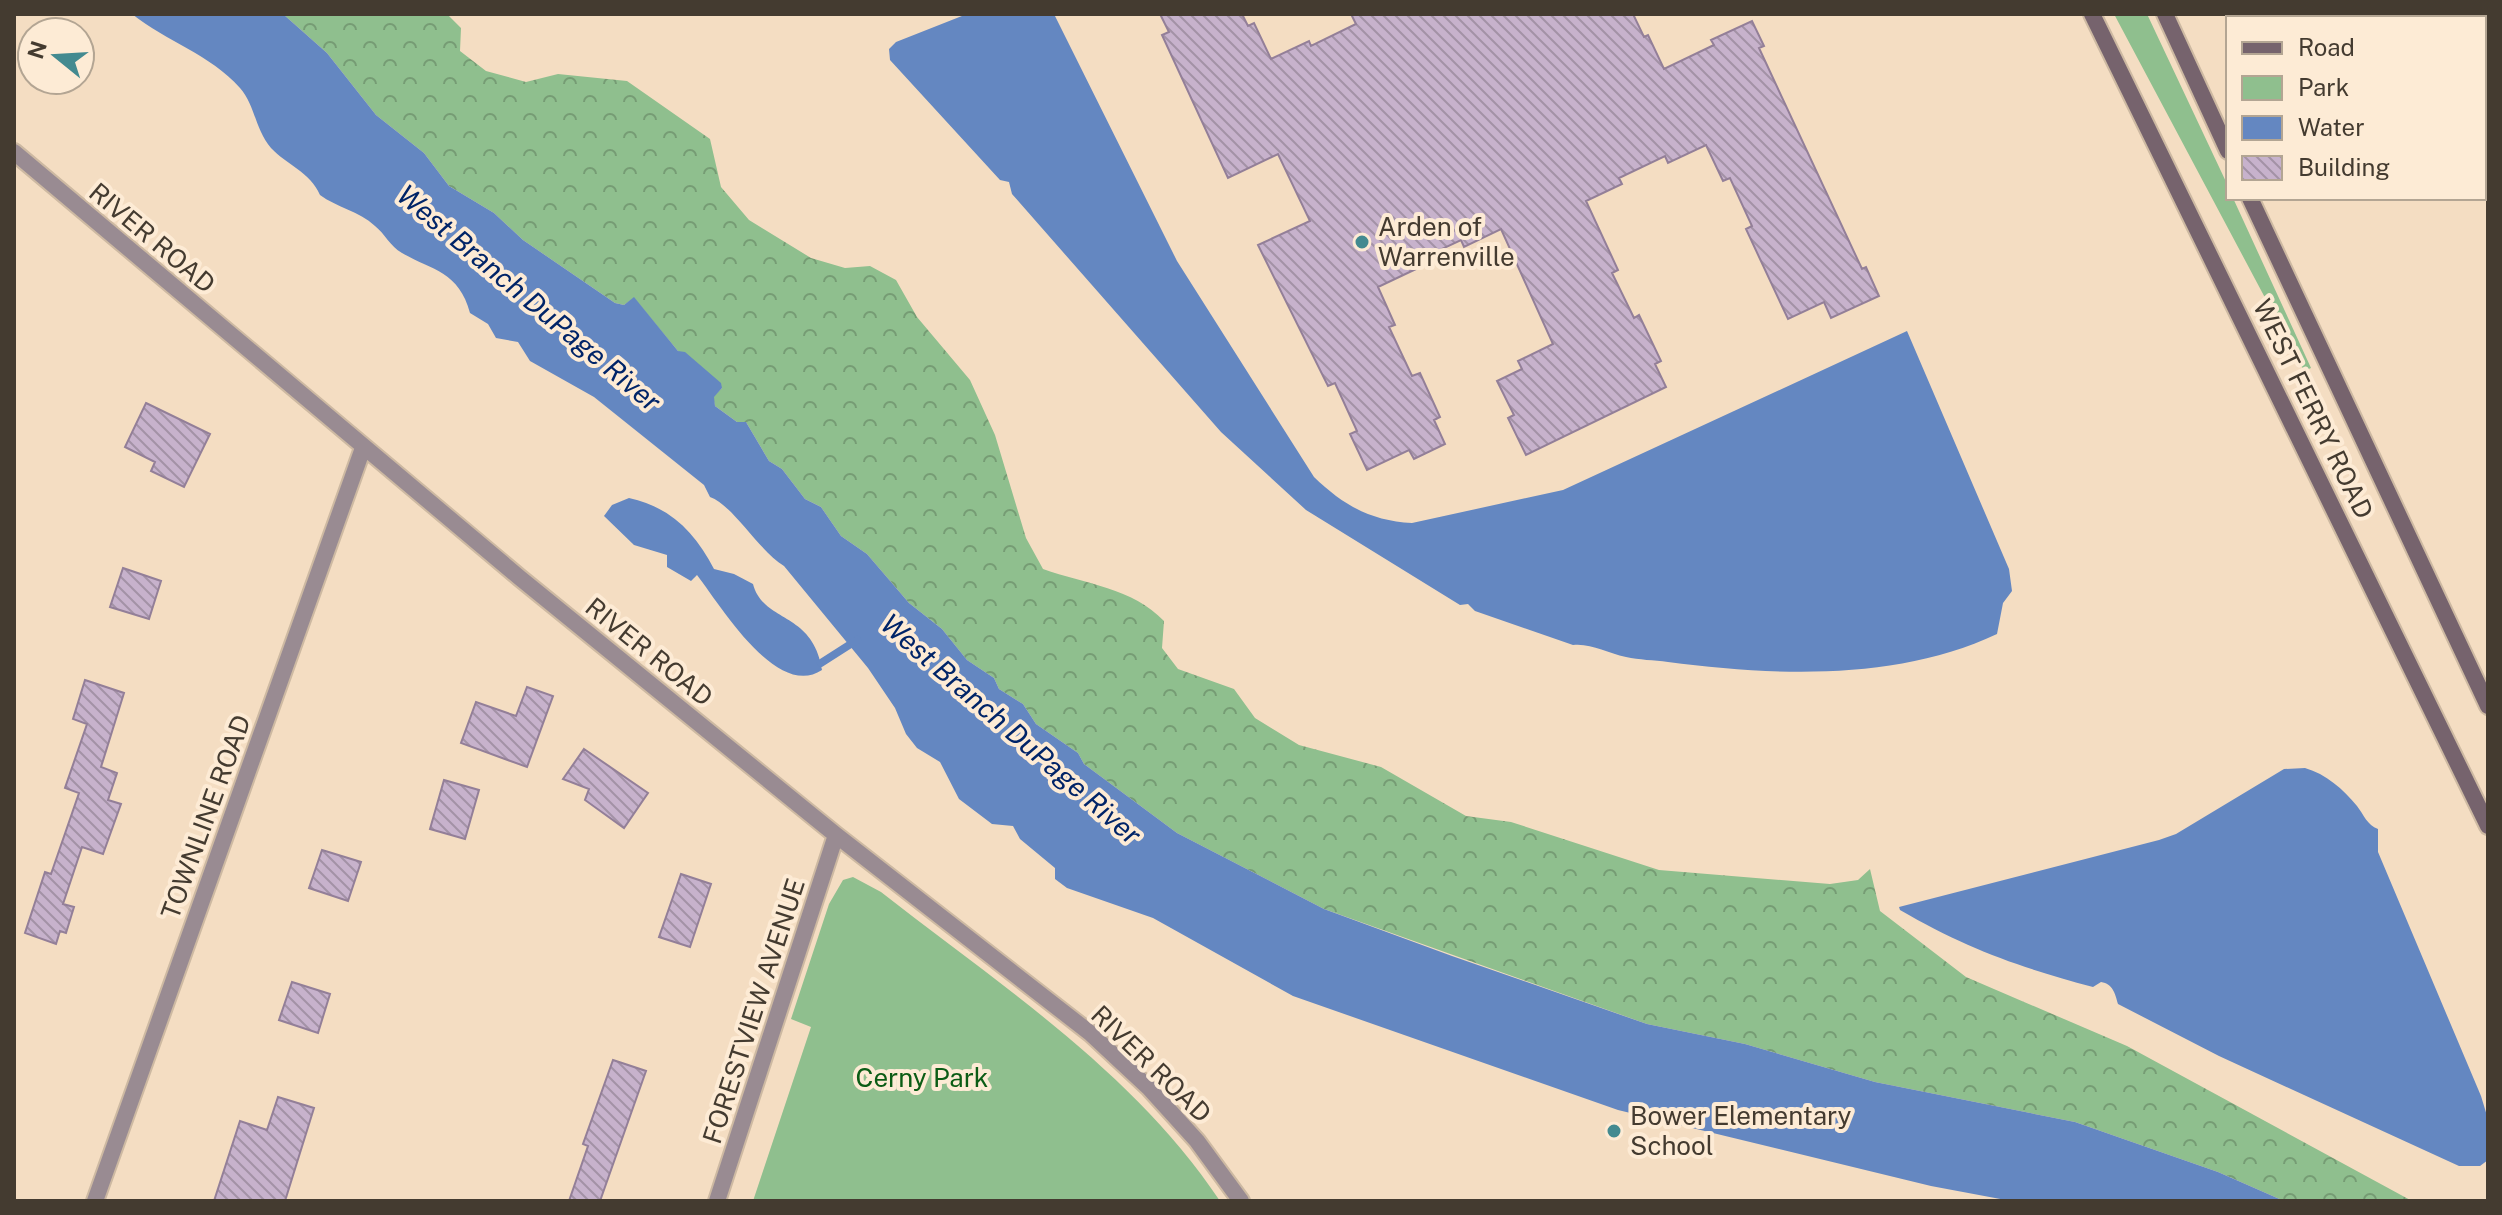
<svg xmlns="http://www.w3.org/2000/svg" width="2502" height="1215" font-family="'Public Sans',sans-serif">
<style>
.green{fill:#8fbf8e}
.forest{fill:url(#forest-crowns)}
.water{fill:#6487c1}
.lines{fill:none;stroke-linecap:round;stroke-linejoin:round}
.stream{stroke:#6487c1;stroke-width:8}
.building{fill:url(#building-back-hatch);stroke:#937f98;stroke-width:2}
.minor-casing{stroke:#cdb9a2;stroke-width:20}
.secondary-casing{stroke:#cdb9a2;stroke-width:20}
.minor{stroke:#998b92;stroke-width:16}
.secondary{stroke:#76636d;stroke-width:16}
.poi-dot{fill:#438a90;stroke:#fdebd5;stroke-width:3}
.labels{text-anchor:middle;stroke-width:8;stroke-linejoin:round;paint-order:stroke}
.poi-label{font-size:26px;fill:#443b30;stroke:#fdebd5;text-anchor:start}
.street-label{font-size:26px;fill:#443b30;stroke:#fdebd5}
.park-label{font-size:26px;fill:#0b5c15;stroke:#fdebd5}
.water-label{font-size:28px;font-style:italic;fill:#002468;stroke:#fdebd5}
</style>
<defs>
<pattern id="forest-crowns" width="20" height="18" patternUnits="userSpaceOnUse" patternTransform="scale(2)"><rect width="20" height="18" fill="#8fbf8e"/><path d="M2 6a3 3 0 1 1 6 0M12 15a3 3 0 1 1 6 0" fill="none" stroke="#769c74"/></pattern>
<pattern id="building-back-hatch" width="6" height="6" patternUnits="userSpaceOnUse" patternTransform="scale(2)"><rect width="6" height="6" fill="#c7b2cc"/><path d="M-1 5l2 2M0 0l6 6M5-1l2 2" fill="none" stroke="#a392a6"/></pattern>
</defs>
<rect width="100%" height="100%" fill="#f4ddc2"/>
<path class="green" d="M2114,14H2147L2228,186V198H2233L2311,368L2304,371Z
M853,877L881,892C1001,986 1134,1072 1220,1201H753L811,1027L791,1019L829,904L843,880Z"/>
<path class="forest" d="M283,14H447L461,28L460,51L486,71L526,82L558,74L627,81L710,139L721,187L749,220L811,258L845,268L870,266L896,280L917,317L970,380L995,435L1026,538L1043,569C1085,584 1133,588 1164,621L1162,648L1178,669L1234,689L1255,718L1299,745L1381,767L1466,816L1511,822L1659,870L1830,884L1858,880L1870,869L1880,911L1966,977L2127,1046L2412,1201H2284L2218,1172L2075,1122L1875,1082L1745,1044L1647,1024L1324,909L1177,833L1084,764L1078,753L1036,724L1023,704L999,689L994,678L967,660L942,629L909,603L867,554L841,536L821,507L805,499L782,469L769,461L746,422H737L715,406L713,397L722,388L678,351L634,298L624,305L615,303L523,240L494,213L449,186L424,153L376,115L327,53Z"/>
<path class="water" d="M132,14H283L327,53L376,115L424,153L449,186L494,213L523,240L615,303L624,305L634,297L678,351L685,352L721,383L722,388L714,397L715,406L737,422H746L769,461L782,469L805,499L821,507L841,536L867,554L909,603L942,629L967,660L994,678L999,689L1023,704L1036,724L1078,753L1084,764L1177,833L1324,909L1452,956L1647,1024L1745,1044L1875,1082L2075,1122L2218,1172L2284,1201H2011L1931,1186L1618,1110L1293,996L1153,918L1067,888L1055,879V868L1020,839L1013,826L992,824L959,799L940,762L917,748L906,734L895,708L868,668L784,566C759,551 733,505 710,497L704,485L594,397L530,361L518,342L496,338L488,324L470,313C459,271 431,270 402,253C390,246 385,234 375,226C359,211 336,207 320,195C310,172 287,165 271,148C255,129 255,105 240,88C210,54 167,42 132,14Z
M967,14H1054L1177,261L1314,477C1343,505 1371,521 1412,523L1563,490L1907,331L2009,569L2012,591L2003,603L1997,634C1898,681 1775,676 1668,662C1654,660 1639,660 1626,657C1607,653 1591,643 1573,645L1475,611L1468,604L1460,605L1306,510L1221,432L1012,194L1009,182L1000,180L890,60L889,49L896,42Z
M629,498C670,507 695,532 714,569L734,574L753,584C763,623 813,611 822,670C777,700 721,606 697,575L691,581L667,567V555L634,545L604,516L612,505Z
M2305,768C2326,774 2343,789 2357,806C2364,815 2367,825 2378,829V852L2481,1096L2488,1119V1160L2480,1166H2459L2219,1056L2118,1004C2115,993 2113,984 2101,982L2093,987C2019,967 1967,949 1900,910L1899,907L2159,840L2176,834L2284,769Z"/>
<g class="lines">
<path class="stream" d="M821,663L857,640"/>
</g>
<path class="building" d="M1160,14H1242L1248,26L1254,23L1271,59L1309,41L1311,46L1356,24L1351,14H1633L1644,37L1648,35L1664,69L1714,45L1711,40L1752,21L1764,46L1759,48L1862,269L1866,267L1879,296L1831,318L1824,302L1788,319L1746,229L1752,226L1730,178L1723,181L1706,145L1668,163L1665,156L1619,178L1622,184L1586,201L1618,270L1612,273L1634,318L1639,315L1661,361L1655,364L1666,387L1526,455L1508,418L1514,415L1497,381L1522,369L1518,361L1553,344L1501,229L1464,247L1461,240L1412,263L1416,269L1378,287L1395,325L1389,327L1412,376L1420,373L1440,417L1434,420L1445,444L1414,459L1409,450L1367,470L1350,434L1357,431L1335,383L1328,386L1258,245L1310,221L1278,154L1228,178L1162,35L1169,32Z
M146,403L210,434L184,487L151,471L155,462L125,447Z
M123,568L161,581L149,619L110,607Z
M85,680L124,693L101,767L117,773L108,800L121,804L103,854L82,847L63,904L74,907L66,933L60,931L56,944L25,933L45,872L51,874L79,793L65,788L87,724L73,719Z
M527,687L553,696L527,767L461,743L476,702L516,716Z
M584,749L648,793L624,828L585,800L589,789L563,779Z
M444,780L479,790L465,839L430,829Z
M322,850L361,862L348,901L309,888Z
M681,874L711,884L690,947L659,937Z
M292,982L330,994L318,1033L279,1020Z
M613,1060L646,1071L600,1201H569L588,1146L583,1144Z
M278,1097L314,1108L285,1201H214L240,1121L267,1130Z"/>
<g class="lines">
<g class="minor-casing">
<path id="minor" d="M14,152L520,578L836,835L1090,1033L1149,1088L1197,1141L1241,1201
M95,1201L363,448
M717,1201L836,835"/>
</g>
<g class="secondary-casing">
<path id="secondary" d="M2092,14L2488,826
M2165,14L2228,151
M2250,198L2488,706"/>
</g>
<use href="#minor" class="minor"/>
<use href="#secondary" class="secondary"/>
</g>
<g class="poi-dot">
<circle cx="1362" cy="242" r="8"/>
<circle cx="1614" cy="1131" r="8"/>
</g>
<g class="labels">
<g class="poi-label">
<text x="1378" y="236">Arden of<tspan x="1378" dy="30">Warrenville</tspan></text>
<text x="1630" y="1125">Bower Elementary<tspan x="1630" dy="30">School</tspan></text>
</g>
<g class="street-label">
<text transform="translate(152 238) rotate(40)" y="9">RIVER ROAD</text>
<text transform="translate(2313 409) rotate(64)" y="9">WEST FERRY ROAD</text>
<text transform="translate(649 652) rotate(39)" y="9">RIVER ROAD</text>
<text transform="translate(206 817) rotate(-70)" y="9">TOWNLINE ROAD</text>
<text transform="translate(754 1011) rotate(-72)" y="9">FORESTVIEW AVENUE</text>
<text transform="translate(1151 1064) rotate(44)" y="9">RIVER ROAD</text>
</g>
<g class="park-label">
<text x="922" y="1087">Cerny Park</text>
</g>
<g class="water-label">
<text transform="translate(529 298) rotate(40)" y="10">West Branch DuPage River</text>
<text transform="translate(1011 729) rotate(41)" y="10">West Branch DuPage River</text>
</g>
</g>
<rect width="2502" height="1215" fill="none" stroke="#443b30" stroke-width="32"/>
<rect x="2226" y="16" width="260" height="184" fill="#fdebd5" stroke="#b3a593" stroke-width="2"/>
<rect x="2242" y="42" width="40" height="12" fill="#76636d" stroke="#b3a593" stroke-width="2"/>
<text x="2298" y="56" font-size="24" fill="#443b30">Road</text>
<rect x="2242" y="76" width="40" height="24" fill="#8fbf8e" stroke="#b3a593" stroke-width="2"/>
<text x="2298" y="96" font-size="24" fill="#443b30">Park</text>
<rect x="2242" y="116" width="40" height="24" fill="#6487c1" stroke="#b3a593" stroke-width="2"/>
<text x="2298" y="136" font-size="24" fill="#443b30">Water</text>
<rect x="2242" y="156" width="40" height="24" fill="url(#building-back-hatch)" stroke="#b3a593" stroke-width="2"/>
<text x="2298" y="176" font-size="24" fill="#443b30">Building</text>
<g transform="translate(56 56) rotate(288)"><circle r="38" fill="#fdebd5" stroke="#b3a593" stroke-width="2"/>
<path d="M0-6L14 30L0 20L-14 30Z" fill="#438a90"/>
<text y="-12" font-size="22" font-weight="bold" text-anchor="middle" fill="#443b30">N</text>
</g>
</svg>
